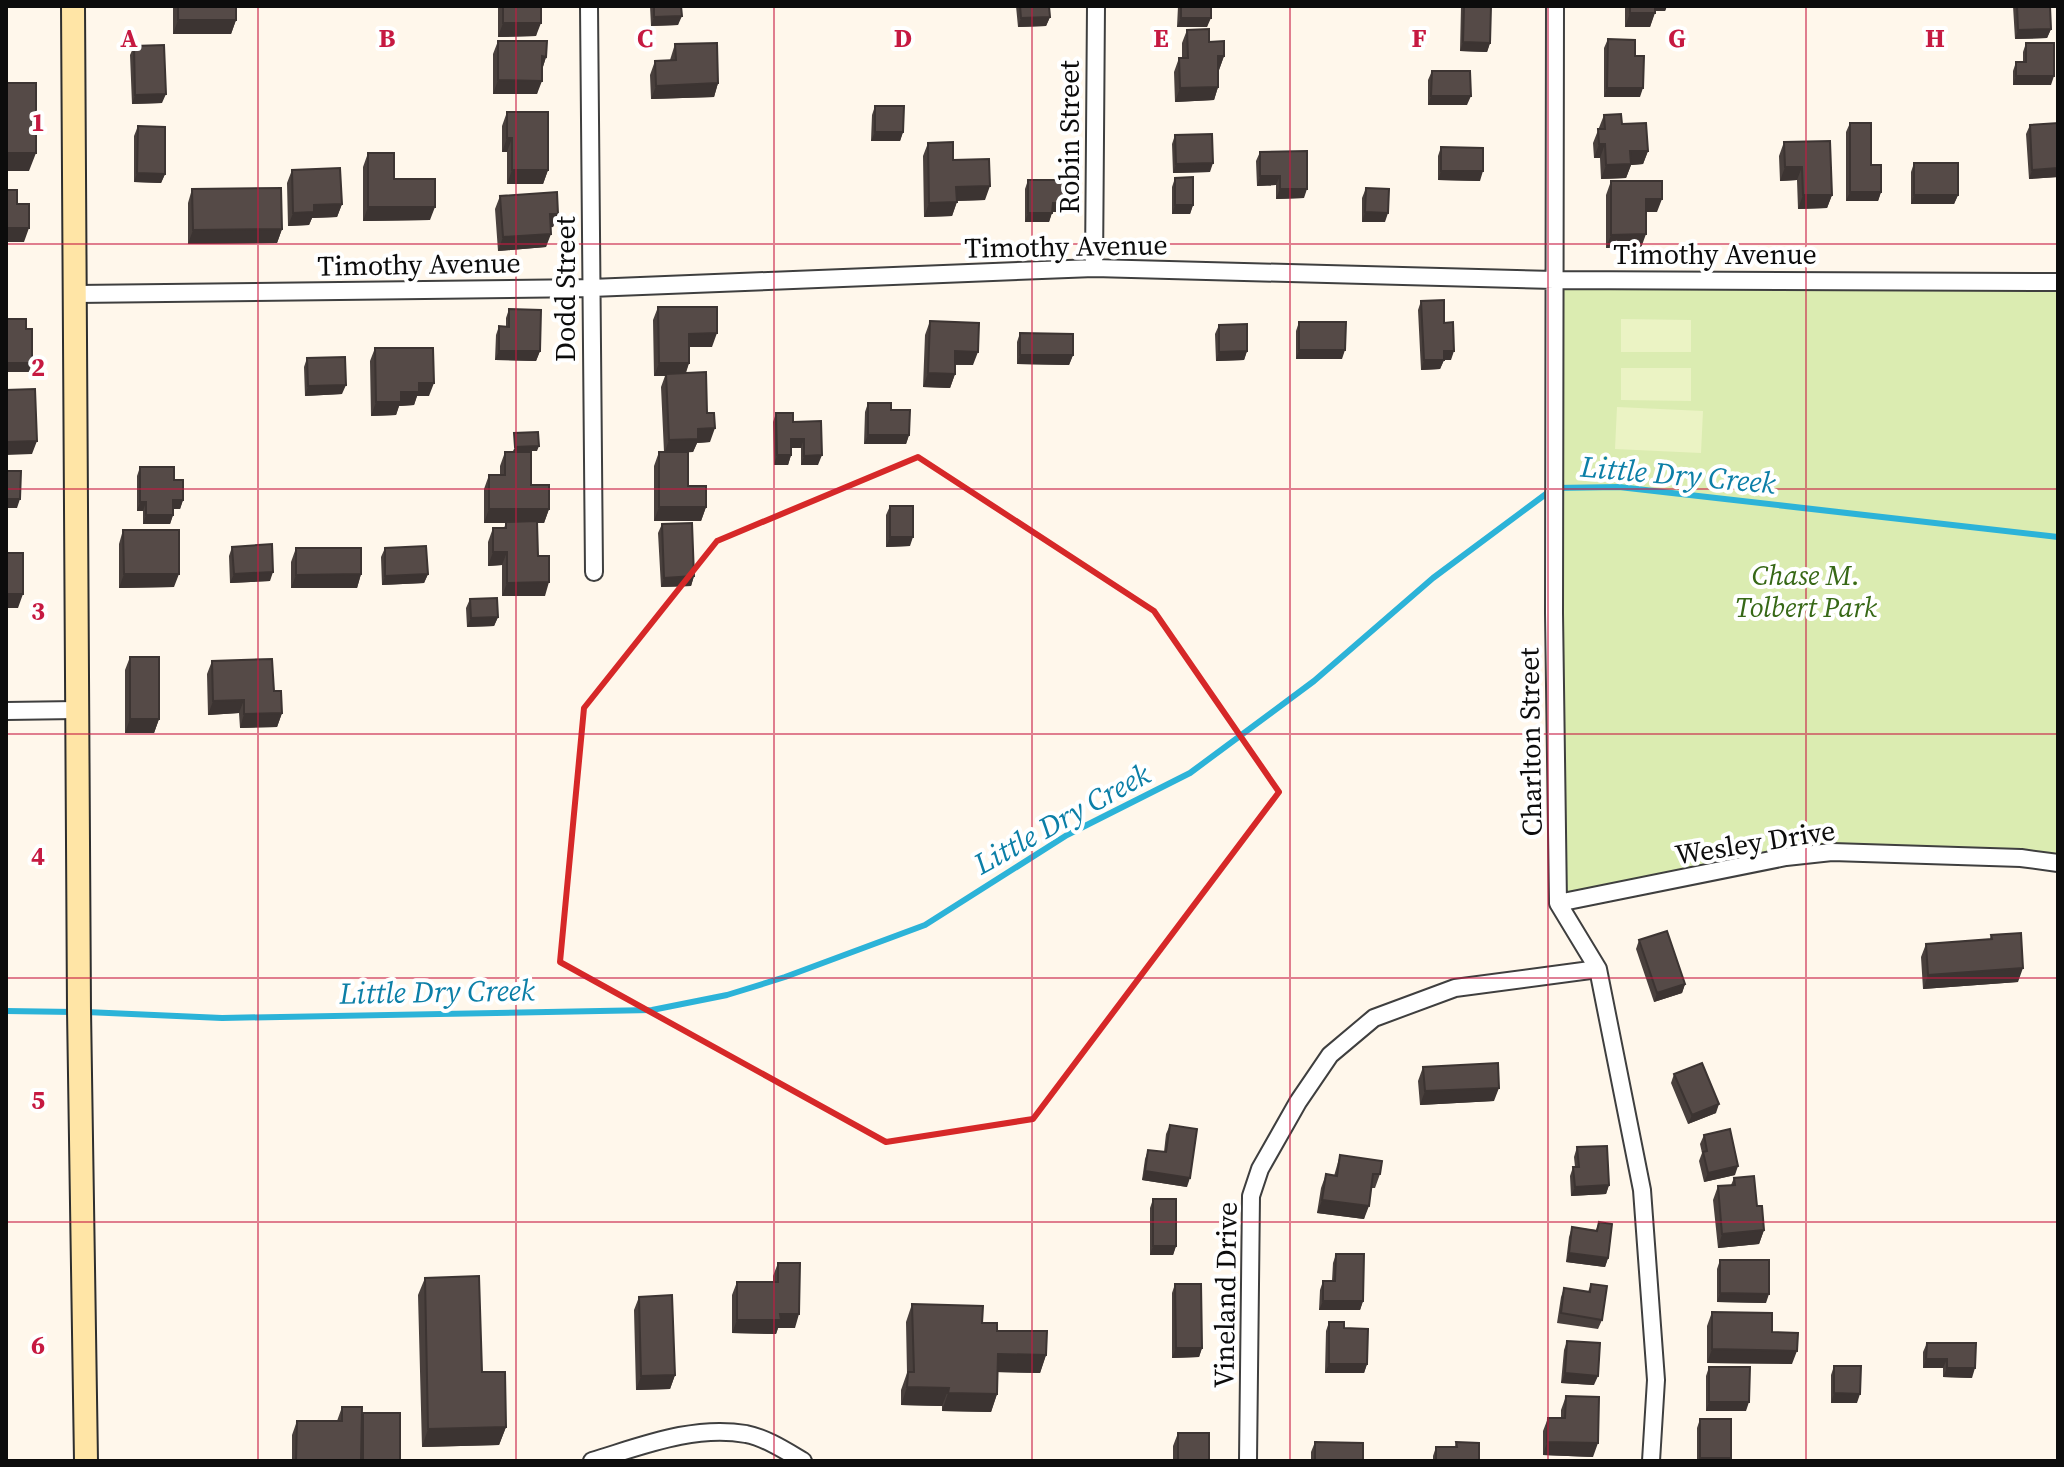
<svg xmlns="http://www.w3.org/2000/svg" width="2064" height="1467" font-family="'Source Serif 4',serif">
<style>
.green{fill:#dbecb1}
.pitch{fill:#ebf3c4}
.lines{fill:none;stroke-linecap:round;stroke-linejoin:round}
.stream{stroke:#2cb3d8;stroke-width:6}
.street-casing{stroke:#3f3f3f;stroke-width:20}
.secondary-casing{stroke:#2e2e2e;stroke-width:26}
.street{stroke:#fff;stroke-width:16}
.secondary{stroke:#ffe5a6;stroke-width:22}
.wall{fill:#49403d}
.shaded-wall{fill:#3c3432}
.building{fill:#554a47;stroke:#3c3432;stroke-width:2}
.marked{fill:none;stroke:#d62828;stroke-width:6;stroke-linejoin:round}
.grid{fill:none;stroke:#c61941;stroke-width:2;stroke-opacity:0.55}
.labels{text-anchor:middle;stroke-width:8;stroke-linejoin:round;paint-order:stroke}
.street-label{font-size:28px;fill:#0c0c0c;stroke:#fff}
.park-label{font-size:28px;font-style:italic;fill:#376817;stroke:#fff}
.water-label{font-size:30px;font-style:italic;fill:#0c7fa7;stroke:#fff}
.grid-label{font-size:26px;text-anchor:middle;font-weight:bold;fill:#c61941;stroke:#fff;stroke-width:8;stroke-linejoin:round;paint-order:stroke}
</style>
<rect width="100%" height="100%" fill="#fff7eb"/>
<path class="green" d="M1554,280L2058,282V863L1832,852L1558,903Z"/>
<path class="pitch" d="M1621,319L1691,320V352H1621Z
M1621,368H1691V401L1621,400Z
M1617,407L1703,411L1701,453L1615,449Z"/>
<g class="lines">
<path class="stream" d="M6,1011L74,1012
M86,1012L222,1018L652,1010L727,995L785,977L925,925L1067,835L1190,773L1314,681L1433,578L1554,488L1619,487L2058,537"/>
<g class="street-casing">
<path id="street" d="M589,6L594,572
M1555,6L1554,613L1558,903L1598,969L1642,1190L1656,1380L1651,1461
M1094,268L1096,6
M76,294L591,288L1094,268L1554,280L2058,282
M6,711L77,710
M1558,903L1786,857L1832,852L2021,858L2058,863
M592,1461C642,1446 693,1425 746,1434C766,1438 786,1451 803,1461
M1248,1461L1251,1196L1260,1169L1298,1102L1330,1055L1374,1018L1455,988L1598,969"/>
</g>
<g class="secondary-casing">
<path id="secondary" d="M73,6L79,1010L86,1461"/>
</g>
<use href="#street" class="street"/>
<use href="#secondary" class="secondary"/>
</g>
<path class="wall" d="M173,6H236V20L231,34H173Z
M498,6H541L536,36L498,37Z
M650,6H681L678,25L651,26Z
M1016,6H1049L1050,17L1046,26L1018,27Z
M1178,6H1211L1207,27H1177Z
M1461,6H1491L1490,43L1487,52L1460,51Z
M1625,6H1667L1665,11H1655L1650,27H1625Z
M2013,6H2050L2051,29L2047,38L2015,39Z
M1187,30L1209,42L1224,56L1219,70H1218V87L1214,100L1175,102L1174,72L1179,58H1182V43Z
M1608,39L1635,56L1640,97H1604V48Z
M498,41L546,57L542,70L537,94H493V54Z
M2026,43L2051,85H2013V71L2016,62H2023V52Z
M675,44L718,83L714,97L651,99L650,75L655,61L670,60Z
M134,46L162,103L132,104L130,55Z
M1432,71L1467,105H1428V80Z
M875,106L903,132L900,141H871L872,115Z
M507,112L548,170L543,184H507V152H502V126Z
M1604,115L1622,124L1648,151L1643,164L1631,165L1626,178L1601,179L1600,158H1594L1593,143Z
M1850,123L1871,165L1881,192L1878,201H1846V132Z
M2058,123V177L2029,179L2026,134L2030,125Z
M138,126L165,174L161,183L134,182V136Z
M1175,135L1210,172L1173,173L1172,144Z
M1784,142L1832,195L1827,208L1798,209L1797,180L1780,181L1779,156Z
M928,143L953,160L985,200L957,201L952,216L924,217L923,156Z
M1441,147L1480,181L1438,180V156Z
M1260,152L1304,198L1276,199V185L1257,186L1256,161Z
M368,153L394,179L430,220L363,221V167Z
M1914,163L1958,195L1954,204H1911V172Z
M292,170L342,204L337,217L312,218L309,225L288,226L287,183Z
M1175,178L1193,205L1190,214H1172V187Z
M1028,180L1068,212H1052L1049,222H1025V189Z
M1611,181L1657,212H1646L1641,248H1606V195Z
M1366,188L1385,222H1362V198Z
M192,189L282,229L277,243L188,244V203Z
M500,196L558,214L553,227H550L546,247L498,251L495,209Z
M1421,301L1444,323L1451,360H1444L1440,369L1421,370L1418,310Z
M658,307L712,347H689V363L686,373L707,413L710,442L697,443L693,452H688V486L706,507L701,521H654V466L659,452H664L661,387L665,376H654L653,320Z
M509,309L540,351L536,361L495,360L496,335L499,326L506,327V318Z
M930,321L973,365H955V374L950,388L923,387L925,335Z
M1299,322L1342,359H1296V331Z
M1219,325L1247,351L1244,360L1216,361L1215,334Z
M1020,333L1073,355L1069,365L1017,364V342Z
M375,348L429,396H417L414,405L399,406L396,415L371,416L370,361Z
M307,358L342,394L305,396L304,367Z
M868,403L891,410L909,435L906,444H864L865,412Z
M776,413L793,422L818,465H801V448H791V455L788,465H774L773,422Z
M505,452L549,509L544,523H537L538,556L545,596H502V565L488,566V542L493,528H504L506,523H484V489L489,475H500V466Z
M140,467L174,480L183,500L180,509H173V515L170,524H143V511H137V476Z
M890,506L910,546L886,547V515Z
M662,524L694,576L691,586L661,587L658,533Z
M123,530L174,587L119,588V544Z
M232,547L270,581L230,583L229,556Z
M296,548L361,574L357,588H291V562Z
M385,548L428,574L424,583L382,585L381,557Z
M470,599L498,617L494,626L467,627L466,608Z
M130,657L159,719L154,733H125V670Z
M212,661L274,691L282,713L277,727L240,728L239,713L208,715L207,674Z
M1991,935L2018,982L1923,989L1921,957L1926,944L1990,939Z
M1639,940L1685,984L1682,993L1654,1002L1636,949Z
M1423,1067L1494,1101L1420,1105L1418,1081Z
M1674,1074L1716,1113L1688,1124L1671,1083Z
M1170,1125L1187,1187L1142,1180L1145,1159L1148,1150L1164,1152L1166,1134Z
M1704,1135L1735,1175L1704,1182L1699,1161L1702,1153L1700,1144Z
M1577,1147L1609,1185L1606,1194L1571,1196L1570,1176L1573,1167H1575L1574,1157Z
M1340,1155L1380,1174L1375,1188H1371L1364,1219L1317,1213L1321,1188L1326,1174L1334,1176Z
M1734,1178L1757,1206L1764,1230L1759,1244L1718,1248L1713,1200L1718,1186L1731,1185Z
M1153,1199L1176,1246L1173,1255H1150V1208Z
M1599,1222L1608,1258L1605,1267L1566,1262L1569,1237L1572,1227L1596,1230Z
M1336,1254L1363,1301L1360,1310H1319L1320,1290L1323,1281H1332L1333,1263Z
M1720,1260L1766,1303L1717,1302V1269Z
M778,1263L795,1328H778L776,1334L732,1333V1295L737,1282H773V1276Z
M425,1278L482,1372L506,1427L499,1445L422,1447L418,1295Z
M1175,1284L1202,1348L1199,1357L1172,1358V1293Z
M1591,1284L1602,1320L1598,1329L1557,1323L1561,1297L1564,1288L1588,1292Z
M639,1297L675,1375L670,1389L636,1390L634,1310Z
M912,1304L982,1323L1046,1355L1040,1373L998,1372L997,1394L991,1412L942,1411V1406L901,1405V1390L907,1373L906,1322Z
M1712,1312L1772,1332L1792,1364L1707,1363V1326Z
M1329,1322L1344,1328L1367,1364L1364,1373H1325L1326,1331Z
M1567,1341L1594,1385L1561,1383L1564,1350Z
M1927,1343L1972,1378L1943,1377V1368H1923V1352Z
M1834,1366L1857,1403H1831V1375Z
M1709,1367L1746,1411H1706V1376Z
M1566,1396L1593,1457L1543,1455V1431L1548,1418H1561V1410Z
M342,1407L362,1418L363,1413L400,1461H292V1435L297,1421H337Z
M1700,1419L1731,1458L1730,1461H1697V1428Z
M1178,1433L1209,1461L1173,1460V1446Z
M1315,1442L1363,1461H1311V1452Z
M1456,1442L1479,1461H1433V1456L1436,1447H1455Z"/>
<path class="shaded-wall" d="M1652,6H1667L1665,11H1650Z
M1630,13H1655L1650,27H1625Z
M682,16L678,25L651,26L654,17Z
M1050,17L1046,26L1018,27L1021,18Z
M1181,18H1211L1207,27H1177Z
M178,20H236L231,34H173Z
M503,23H541L536,36L498,37Z
M2051,29L2047,38L2015,39L2018,30Z
M1463,42L1490,43L1487,52L1460,51Z
M542,56L546,57L542,70Z
M1218,56H1224L1219,70H1213Z
M2016,76H2054L2051,85H2013Z
M498,80L542,81L537,94H493Z
M718,83L714,97L651,99L656,86Z
M1218,87L1214,100L1175,102L1180,88Z
M1607,88H1643L1640,97H1604Z
M166,94L162,103L132,104L135,95Z
M1431,96H1471L1467,105H1428Z
M875,132H903L900,141H871Z
M507,138H512L507,152H502Z
M1599,144H1605L1600,158H1594Z
M1630,151H1648L1643,164L1631,165L1626,178L1601,179L1606,165Z
M6,153H36L29,171H6Z
M1213,163L1210,172L1173,173L1176,164Z
M1785,167H1802L1797,180L1780,181Z
M2058,168V177L2029,179L2032,170Z
M512,170H548L543,184H507Z
M1441,171H1483L1480,181L1438,180Z
M137,173L165,174L161,183L134,182Z
M1260,176H1280L1276,185L1257,186Z
M990,186L985,200L951,201L956,187Z
M1280,189H1307L1304,198L1276,199Z
M1850,192H1881L1878,201H1846Z
M1803,195H1832L1827,208L1798,209Z
M1914,195H1958L1954,204H1911Z
M1646,199H1662L1657,212H1641Z
M957,202L952,216L924,217L929,203Z
M1053,203H1072L1068,212H1049Z
M342,204L337,217L312,218L309,225L288,226L293,213L314,205Z
M1175,205H1193L1190,214H1172Z
M368,207H435L430,220L363,221Z
M1365,212L1388,213L1385,222H1362Z
M1028,213H1052L1049,222H1025Z
M550,214H558L553,227L545,228Z
M6,228H29L24,242H6Z
M282,229L277,243L188,244L193,230Z
M551,234L546,247L498,251L503,237Z
M1646,234L1641,248H1606L1611,235Z
M717,333L712,347H684L689,334Z
M1299,350H1345L1342,359H1296Z
M499,351H540L536,361L495,360Z
M955,351L978,352L973,365L950,364Z
M1247,351L1244,360L1216,361L1219,352Z
M1444,351H1454L1451,360H1444L1440,369L1421,370L1424,360Z
M1020,355H1073L1069,365L1017,364Z
M6,363H32L29,372H6Z
M659,363H689L684,376L666,374L665,376H654Z
M928,373L955,374L950,388L923,387Z
M419,383H434L429,396H417L414,405L399,406L396,415L371,416L376,402Z
M346,385L342,394L305,396L308,386Z
M715,428L710,442L697,443L693,452L664,454L669,440L698,429Z
M868,435H909L906,444H864Z
M791,439H804L801,448H788Z
M37,441L32,454L6,455V442Z
M539,446L537,451H513L515,447Z
M777,455H791L788,465H774Z
M822,455L818,465H801L804,456Z
M6,499H20L17,508H6Z
M173,500H183L180,509H170Z
M140,502H146L143,511H137Z
M659,507H706L701,521H654Z
M489,509H549L544,523H484Z
M146,515H173L170,524H143Z
M890,537H913L910,546L886,547Z
M493,552H507L502,565L488,566Z
M273,572L270,581L230,583L234,574Z
M124,574H179L174,587L119,588Z
M361,574L357,588H291L296,575Z
M428,574L424,583L382,585L385,576Z
M694,576L691,586L661,587L664,578Z
M549,582L545,596H502L507,583Z
M6,594H23L18,608H6Z
M498,617L494,626L467,627L471,618Z
M244,700L239,713L208,715L213,701Z
M282,713L277,727L240,728L244,714Z
M130,719H159L154,733H125Z
M2023,968L2018,982L1923,989L1928,975Z
M1685,984L1682,993L1654,1002L1657,993Z
M1499,1088L1494,1101L1420,1105L1425,1091Z
M1719,1104L1716,1113L1688,1124L1692,1115Z
M1738,1166L1735,1175L1704,1182L1708,1173Z
M1145,1171L1190,1178L1187,1187L1142,1180Z
M1609,1185L1606,1194L1571,1196L1575,1187Z
M1322,1200L1369,1206L1364,1219L1317,1213Z
M1764,1230L1759,1244L1718,1248L1722,1234Z
M1153,1246H1176L1173,1255H1150Z
M1569,1253L1608,1258L1605,1267L1566,1262Z
M1720,1293L1769,1294L1766,1303L1717,1302Z
M1323,1301H1363L1360,1310H1319Z
M780,1314H799L795,1328H778L776,1334L732,1333L737,1320Z
M1176,1348H1202L1199,1357L1172,1358Z
M1712,1349L1797,1351L1792,1364L1707,1363Z
M998,1354L1046,1355L1040,1373L991,1372Z
M1926,1359H1947L1943,1368H1923Z
M1329,1364H1367L1364,1373H1325Z
M1947,1368H1975L1972,1378L1943,1377Z
M1565,1373L1598,1376L1594,1385L1561,1383Z
M675,1375L670,1389L636,1390L641,1376Z
M907,1387L949,1388L942,1406L901,1405Z
M948,1393L997,1394L991,1412L942,1411Z
M1834,1393L1860,1394L1857,1403H1831Z
M1709,1402H1749L1746,1411H1706Z
M506,1427L499,1445L422,1447L428,1429Z
M1547,1442L1598,1443L1593,1457L1543,1455Z
M1700,1458H1731L1730,1461H1699Z"/>
<path class="building" d="M178,6H236V20H178Z
M503,6H541V23H503Z
M654,6H681L682,16L654,17Z
M1020,6H1049L1050,17L1021,18Z
M1181,6H1211V18H1181Z
M1464,6H1491L1490,43L1463,42Z
M1630,6H1655V13H1630Z
M2017,6H2050L2051,29L2018,30Z
M1209,29V42L1224,41V56H1218V87L1180,88L1179,58H1188L1187,30Z
M1608,39L1635,40V56H1644L1643,88H1607Z
M498,41H547L546,57L542,56V81L498,80Z
M717,43L718,83L656,86L655,61L676,60L675,44Z
M2026,43H2054V76H2016V62H2026Z
M164,45L166,94L135,95L134,46Z
M1432,71H1470L1471,96H1431Z
M6,83H36V153H6Z
M875,106H904L903,132H875Z
M507,112H548V170H512V138H507Z
M1621,114L1622,124L1646,123L1648,151H1630L1631,164L1606,165L1605,144H1599L1598,129H1605L1604,115Z
M1850,123H1871V165H1881V192H1850Z
M2058,123V168L2032,170L2030,125Z
M138,126L165,127V174L137,173Z
M1212,134L1213,163L1176,164L1175,135Z
M1830,141L1832,195H1803L1802,167H1785L1784,142Z
M953,142V160L989,159L990,186L956,187L957,202L929,203L928,143Z
M1441,147L1483,148V171H1441Z
M1307,151V189H1280V176H1260V152Z
M368,153H394V179H435V207H368Z
M1914,163H1958V195H1914Z
M340,168L342,204L314,205V212L293,213L292,170Z
M1193,177V205H1175V178Z
M1028,180H1072V203H1053L1052,213H1028Z
M1611,181H1662V199H1646V234L1611,235Z
M281,188L282,229L193,230L192,189Z
M1366,188L1389,189L1388,213L1365,212Z
M6,190H17V204H29V228H6Z
M557,192L558,214H550L551,234L503,237L500,196Z
M1444,300V323L1453,322L1454,351H1444V360H1424L1421,301Z
M658,307H717V333L689,334V363H659Z
M509,309L541,310L540,351H499V326L509,327Z
M6,319H26V329H32V363H6Z
M930,321L979,323L978,352L955,351V374L928,373Z
M1299,322H1346L1345,350H1299Z
M1247,324V351L1219,352V325Z
M1020,333L1073,334V355H1020Z
M375,348H433L434,383H419V392H401V402H376Z
M345,357L346,385L308,386L307,358Z
M706,372L707,413H714L715,428L698,429V439L669,440L666,374Z
M35,389L37,441L6,442V390Z
M868,403H891V410H910L909,435H868Z
M776,413H793V422L821,421L822,455L804,456V439H791V455H777Z
M538,432L539,446L515,447L514,433Z
M505,452H531V485H549V509H489V475H505Z
M659,452H688V486H706V507H659Z
M140,467H174V480H183V500H173V515H146V502H140Z
M6,471H21L20,499H6Z
M890,506H913V537H890Z
M537,521L538,556H549V582L507,583V552H493V528H506V522Z
M692,523L694,576L664,578L662,524Z
M123,530H179V574H124Z
M272,544L273,572L234,574L232,547Z
M426,546L428,574L385,576V548Z
M296,548H361V574L296,575Z
M6,553H23V594H6Z
M497,598L498,617L471,618L470,599Z
M130,657H159V719H130Z
M272,659L274,691H281L282,713L244,714V700L213,701L212,661Z
M1667,931L1685,984L1657,993L1639,940Z
M2021,933L2023,968L1928,975L1926,944L1992,939L1991,935Z
M1498,1063L1499,1088L1425,1091L1423,1067Z
M1702,1063L1719,1104L1692,1115L1674,1074Z
M1170,1125L1197,1129L1190,1178L1145,1171L1148,1150L1166,1152Z
M1730,1129L1738,1166L1708,1173L1703,1152L1707,1151L1704,1135Z
M1607,1146L1609,1185L1575,1187L1573,1167H1579L1577,1147Z
M1340,1155L1382,1161L1380,1174H1373L1369,1206L1322,1200L1326,1174L1337,1176Z
M1754,1176L1757,1206H1762L1764,1230L1722,1234L1718,1186L1735,1185L1734,1178Z
M1153,1199H1176V1246H1153Z
M1599,1222L1612,1224L1608,1258L1569,1253L1572,1227L1597,1231Z
M1336,1254H1364L1363,1301H1323V1281H1335Z
M1720,1260H1769V1294L1720,1293Z
M778,1263H800L799,1314H780L781,1320H737V1282H778Z
M479,1276L482,1372H505L506,1427L428,1429L425,1278Z
M1175,1284H1201L1202,1348H1176Z
M1591,1284L1607,1286L1602,1320L1561,1313L1564,1288L1590,1292Z
M672,1295L675,1375L641,1376L639,1297Z
M912,1304L983,1306L982,1323H997V1331H1047L1046,1355L998,1354L997,1394L948,1393L949,1388L907,1387L908,1372H914Z
M1712,1312L1772,1313V1332L1798,1333L1797,1351L1712,1349Z
M1329,1322H1344V1328L1368,1329L1367,1364H1329Z
M1567,1341L1600,1343L1598,1376L1565,1373Z
M1927,1343H1976L1975,1368H1947V1359H1926Z
M1834,1366H1861L1860,1394L1834,1393Z
M1709,1367H1750L1749,1402H1709Z
M1566,1396L1599,1397L1598,1443L1547,1442L1548,1418H1565Z
M342,1407H362L361,1461H296L297,1421H342Z
M363,1413H400V1461H363Z
M1700,1419H1731V1458H1700Z
M1178,1433H1209V1461H1159L1178,1460Z
M1315,1442L1363,1443V1461H1315Z
M1456,1442L1479,1443V1461H1436V1447H1457Z"/>
<path class="marked" d="M918,457L1154,611L1279,792L1033,1119L886,1142L560,962L584,708L717,541Z"/>
<path class="grid" d="M258,6V1461M516,6V1461M774,6V1461M1032,6V1461M1290,6V1461M1548,6V1461M1806,6V1461M6,244H2058M6,489H2058M6,734H2058M6,978H2058M6,1222H2058"/>
<g class="labels">
<g class="street-label">
<text transform="translate(1069 137) rotate(-90)" y="10">Robin Street</text>
<text transform="translate(1066 246) rotate(-1)" y="10">Timothy Avenue</text>
<text x="1715" y="264">Timothy Avenue</text>
<text transform="translate(419 264) rotate(-1)" y="10">Timothy Avenue</text>
<text transform="translate(565 289) rotate(-90)" y="10">Dodd Street</text>
<text transform="translate(1530 742) rotate(-91)" y="10">Charlton Street</text>
<text transform="translate(1755 842) rotate(-9)" y="10">Wesley Drive</text>
<text transform="translate(1225 1295) rotate(-89)" y="10">Vineland Drive</text>
</g>
<g class="park-label">
<text x="1806" y="585">Chase M.<tspan x="1806" dy="32">Tolbert Park</tspan></text>
</g>
<g class="water-label">
<text transform="translate(1678 475) rotate(5)" y="10">Little Dry Creek</text>
<text transform="translate(1062 819) rotate(-29)" y="10">Little Dry Creek</text>
<text transform="translate(437 992) rotate(-1)" y="10">Little Dry Creek</text>
</g>
</g>
<g class="grid-label">
<text x="129" y="47">A</text>
<text x="387" y="47">B</text>
<text x="645" y="47">C</text>
<text x="903" y="47">D</text>
<text x="1161" y="47">E</text>
<text x="1419" y="47">F</text>
<text x="1677" y="47">G</text>
<text x="1935" y="47">H</text>
<text x="38" y="131">1</text>
<text x="38" y="376">2</text>
<text x="38" y="620">3</text>
<text x="38" y="865">4</text>
<text x="38" y="1109">5</text>
<text x="38" y="1354">6</text>
</g>
<rect width="2064" height="1467" fill="none" stroke="#0c0c0c" stroke-width="16"/>
</svg>
